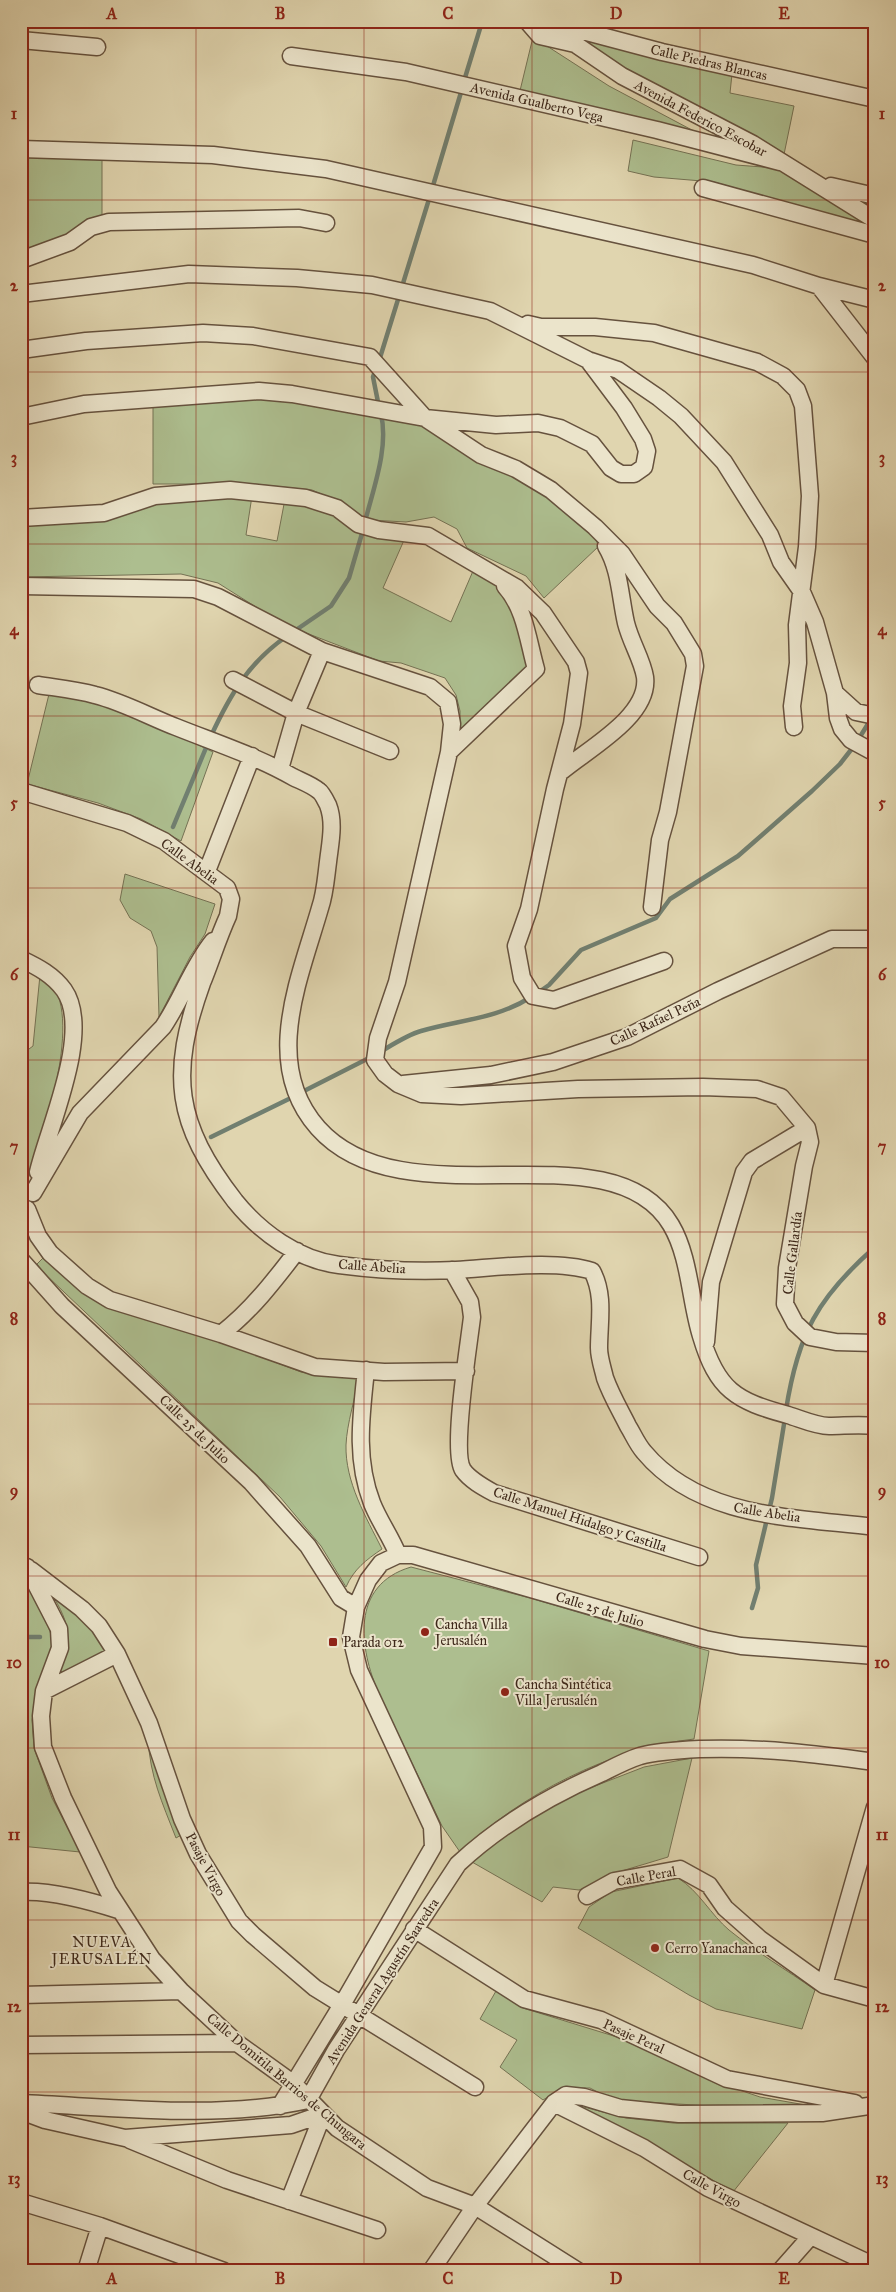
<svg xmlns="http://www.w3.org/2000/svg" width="896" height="2292" font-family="'IM FELL Great Primer',serif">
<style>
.green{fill:#adbe8f;stroke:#757254}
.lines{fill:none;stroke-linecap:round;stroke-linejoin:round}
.stream{stroke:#717f70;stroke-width:4.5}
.minor-casing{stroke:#66523e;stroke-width:19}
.minor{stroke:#ebe4cb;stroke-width:16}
.grid{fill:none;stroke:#8f2418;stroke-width:1;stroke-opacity:0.55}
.poi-dot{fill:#8f2418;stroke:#ebe4cb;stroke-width:2}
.labels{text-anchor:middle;stroke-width:4;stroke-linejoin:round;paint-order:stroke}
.street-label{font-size:14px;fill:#3d2719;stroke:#ebe4cb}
.poi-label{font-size:14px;fill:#3d2719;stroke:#ebe4cb;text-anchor:start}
.neighbourhood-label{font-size:15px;letter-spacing:1px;fill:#3d2719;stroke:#ebe4cb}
.neatline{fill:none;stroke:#8f2418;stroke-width:2}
.grid-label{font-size:16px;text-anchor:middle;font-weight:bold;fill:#8f2418}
</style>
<rect width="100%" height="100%" fill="#e0d5af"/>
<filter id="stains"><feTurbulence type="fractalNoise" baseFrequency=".004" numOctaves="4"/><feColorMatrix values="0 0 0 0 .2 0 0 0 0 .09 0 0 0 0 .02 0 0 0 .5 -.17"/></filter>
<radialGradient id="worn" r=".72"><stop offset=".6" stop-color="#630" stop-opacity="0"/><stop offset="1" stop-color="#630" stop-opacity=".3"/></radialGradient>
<path class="green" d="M538,25L732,74L730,93L794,106L782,164Z
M533,37L609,86L739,155L517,103Z
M633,140L736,165L776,168L875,225V229L714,182L654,177L628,171Z
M102,156V216L21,258V157Z
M260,396L391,418L429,428L521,476L590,529L599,546L544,598L526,576L467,548L457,529L434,517L406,522L370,520L356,515L342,503L312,490L254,484H153V401Z
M252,496L246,535L277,541L285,499L405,538L383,588L451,622L473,571L500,587L517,615L528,668L460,733V711L456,695L445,678L401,663L379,661L301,631L267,614L218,583L181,574L21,577V524L167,500Z
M21,594L24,595L29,684L21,722Z
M50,690L105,706L148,721L213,752L181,841L141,819L98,803L27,784Z
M125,874L215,904L205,934L190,957L159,1017L157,947L151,931L130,918L120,900Z
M40,975C44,978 52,982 54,987C81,1031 39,1151 21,1197V1055L33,1046Z
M43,1258L51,1262L81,1288L301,1372L326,1376L359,1377C355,1399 347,1423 346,1445C345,1482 366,1517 382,1549C366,1560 354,1569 346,1587L321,1546L280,1497L45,1274L37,1264Z
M411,1567L530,1598L709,1651L694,1739C611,1748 520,1795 460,1852L442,1826L379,1694C359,1648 350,1585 411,1567Z
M21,1570L45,1616L53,1641L38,1690L32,1720L34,1748L52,1798L80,1852L21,1846Z
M50,1591L80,1614L109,1653L56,1678C71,1636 73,1629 50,1591Z
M148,1738L183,1834L176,1838C162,1802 150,1777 148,1738Z
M692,1758L668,1857L625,1870L579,1890L553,1887L542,1902L472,1862L511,1830L577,1793L644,1767Z
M678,1878C699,1891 711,1915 729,1930C756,1952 787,1970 815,1990L802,2029L716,2009L689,1995L578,1928L589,1907L611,1892Z
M496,1991L523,2008L617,2037L716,2082L760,2097L817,2107H727L613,2100L590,2088H562L543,2100L500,2067L517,2040L480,2019Z
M576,2105L626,2118L673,2123H788L733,2192L663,2151Z"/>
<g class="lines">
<path class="stream" d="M464,81L482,22
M432,189L462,89
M379,361L430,196
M376,368L373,377L379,407
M365,522C373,489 389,448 381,414
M293,632L331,606L349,578L363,530
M211,736C230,695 249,662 287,636
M858,740L871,719
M173,827L208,743
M539,992L549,985L581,950L656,918L670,899L738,856L812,791L840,764L854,746
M380,1052C392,1045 407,1035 421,1031C458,1020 497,1019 531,997
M302,1092L371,1057
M211,1137L295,1096
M786,1410C798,1334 817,1298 875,1247
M752,1608L758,1588L756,1565L772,1498L785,1418
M21,1637H40"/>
<g class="minor-casing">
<path id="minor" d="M527,21L540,36L575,44L622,76L753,144L875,220
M545,21L662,52L875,99
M21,40L97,47
M291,56L406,72L657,130L780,162
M21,149L213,155L326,169L753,265L819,286L875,358
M831,186L875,196
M703,188L875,235
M21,260L70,242L91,227L109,222L299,218L326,223
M819,286L875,300
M21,294L189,274L297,278L372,285L490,311L588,360L618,370L659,398L681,416L724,462L770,535L781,562L802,592L815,622L835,693L838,718L842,729L851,740L875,753
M528,324L541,327H595L654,333L757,362L783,376L797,390L803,406L810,496L807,547L797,625L798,663L792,706L794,727
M21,350L86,341L203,333L253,336L370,357L425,418L481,455L516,469L551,490L595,527L622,554L657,606L674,623L693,654L695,666L668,812L660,840L652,907
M21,417L84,404L259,391L292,394L425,418L496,425L538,423L560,428L592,444L611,468L621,474H634L644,467L647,451L643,439L624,408L588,360
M21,518L104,513L155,496L230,490L306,498L337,508L358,524L379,530L428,536L517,588L543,613L576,662L579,673L572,724L555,789L529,909L516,946L522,978L533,996L554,1000L664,961
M21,586L194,589L218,597L322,651L430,687L448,702L452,724L449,752L397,982L378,1038L375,1060L385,1074L398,1084L422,1094L461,1096L578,1089L703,1087L757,1089L781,1097L807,1128L810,1142L804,1166L787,1268L785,1304L795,1323L810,1337L836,1342L875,1343
M233,680L296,713L390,751
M38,685C57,688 77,690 95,695C123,702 150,717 176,727C216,743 256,756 293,777C301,781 312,785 319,791C322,793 326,801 328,805C335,823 330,844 328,862C326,877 325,894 320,908C300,978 261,1064 318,1128C405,1226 610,1123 671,1225C690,1257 690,1301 701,1336C717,1390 736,1401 788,1415C801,1419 816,1426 829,1426C844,1426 859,1424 875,1426
M835,693L856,712L875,716
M449,752L536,669C528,641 525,608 505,586
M280,769L296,713L322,651
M562,771C588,749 650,716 645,677C642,659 631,643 626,623C620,597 620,569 606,546
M21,791L127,823L164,841L227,888L231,899L228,916C218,938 211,961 202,983C169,1075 175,1123 235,1201C260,1232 298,1260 339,1265C377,1270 418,1272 456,1270C494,1268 556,1259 592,1271C605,1295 599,1322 599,1348C599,1358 603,1369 605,1378C611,1395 620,1410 628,1426C633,1434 637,1444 644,1452C700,1519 795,1517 875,1527
M207,871L252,756
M21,959C38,967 53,975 64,990C93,1031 48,1128 38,1172
M403,1084L491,1075L553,1062L627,1037L718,991L832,939H875
M33,1193L80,1113L163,1027C182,999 192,967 213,941
M27,1209L38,1236L50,1253L87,1286L110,1300L221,1334L315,1367L384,1372L466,1371
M21,1260L62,1306L251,1482L308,1546L341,1598L356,1607
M452,1270L470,1302L472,1317C469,1344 451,1452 463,1470C470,1480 483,1487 494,1493L699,1557
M221,1334C251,1311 274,1281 297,1251
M706,1342L711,1282L744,1172L752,1161L807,1128
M366,1370C361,1417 355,1459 372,1503C379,1521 391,1537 398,1555
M27,1567L59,1629L60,1648L44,1691L41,1716L43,1747L63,1798L108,1891L152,1959L181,1991L237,2043L294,2084L337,2128L427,2188L475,2206L578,2271
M31,1570L82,1609L99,1626L117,1654L149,1723L182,1819L198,1854L239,1921L253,1935L315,1988L475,2087
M44,1691L117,1654
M21,1892C49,1890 91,1901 118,1910
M587,1896L614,1881L680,1869L709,1885L725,1908L760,1939L824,1985L875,1999
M414,1929L524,1999L601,2020L727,2079L855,2103
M824,1985L875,1807
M21,1995L181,1991
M21,2045L237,2043
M21,2103C112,2107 219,2120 308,2100L336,2050L458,1864C501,1824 549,1796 602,1773C614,1767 627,1760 640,1756C659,1751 681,1750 701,1749C760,1747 816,1754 875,1762
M554,2103L644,2148L708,2188L875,2266
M280,2106L343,2003L433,1847L432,1827L359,1670L351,1637L356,1607L368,1580L381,1563L398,1555H413L705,1639L741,1646L875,1656
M21,2111L45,2120L125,2138L291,2125L323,2114
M130,2140L227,2180L377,2230
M289,2201L323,2114
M21,2202L100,2226L224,2271
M86,2271L100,2226
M431,2271L475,2206L554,2103L566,2095L584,2097L620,2108L679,2114L822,2113L875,2105
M780,2271L810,2237"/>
</g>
<use href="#minor" class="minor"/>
</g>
<path class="grid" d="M196,21V2271M364,21V2271M532,21V2271M700,21V2271M21,200H875M21,372H875M21,544H875M21,716H875M21,888H875M21,1060H875M21,1232H875M21,1404H875M21,1576H875M21,1748H875M21,1920H875M21,2092H875"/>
<g class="poi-dot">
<circle cx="425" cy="1632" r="5"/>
<rect x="328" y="1637" width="10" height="10" rx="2.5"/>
<circle cx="505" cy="1692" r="5"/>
<circle cx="655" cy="1948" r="5"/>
</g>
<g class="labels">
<g class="street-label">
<text transform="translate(709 62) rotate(13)" y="5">Calle Piedras Blancas</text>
<text transform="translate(537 102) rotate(13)" y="5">Avenida Gualberto Vega</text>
<text transform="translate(701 118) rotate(28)" y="5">Avenida Federico Escobar</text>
<text transform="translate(190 861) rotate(36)" y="5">Calle Abelia</text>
<text transform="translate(655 1021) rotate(-25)" y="5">Calle Rafael Peña</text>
<text transform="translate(792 1253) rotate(-83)" y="5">Calle Gallardía</text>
<text transform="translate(372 1266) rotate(4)" y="5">Calle Abelia</text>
<text transform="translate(195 1429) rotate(44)" y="5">Calle 25 de Julio</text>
<text transform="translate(767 1512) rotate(9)" y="5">Calle Abelia</text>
<text transform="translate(580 1519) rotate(18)" y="5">Calle Manuel Hidalgo y Castilla</text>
<text transform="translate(600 1609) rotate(17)" y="5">Calle 25 de Julio</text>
<text transform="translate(206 1864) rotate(62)" y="5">Pasaje Virgo</text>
<text transform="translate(646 1876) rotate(-10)" y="5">Calle Peral</text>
<text transform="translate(382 1981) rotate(-57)" y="5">Avenida General Agustín Saavedra</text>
<text transform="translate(634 2036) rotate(24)" y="5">Pasaje Peral</text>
<text transform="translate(287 2081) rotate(40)" y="5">Calle Domitila Barrios de Chungara</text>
<text transform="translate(712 2188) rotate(29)" y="5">Calle Virgo</text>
</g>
<g class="poi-label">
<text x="435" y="1629">Cancha Villa<tspan x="435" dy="16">Jerusalén</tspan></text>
<text x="343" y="1647">Parada 012</text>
<text x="515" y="1689">Cancha Sintética<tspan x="515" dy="16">Villa Jerusalén</tspan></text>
<text x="665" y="1953">Cerro Yanachanca</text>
</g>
<g class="neighbourhood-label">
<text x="102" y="1947">NUEVA<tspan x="102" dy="17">JERUSALÉN</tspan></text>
</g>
</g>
<rect width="896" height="2292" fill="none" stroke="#e0d5af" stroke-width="55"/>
<rect x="28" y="28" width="840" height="2236" class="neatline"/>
<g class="grid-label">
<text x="112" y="19">A</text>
<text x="280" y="19">B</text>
<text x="448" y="19">C</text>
<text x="616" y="19">D</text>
<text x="784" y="19">E</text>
<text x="14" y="119">1</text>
<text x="882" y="119">1</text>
<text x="14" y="291">2</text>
<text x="882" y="291">2</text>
<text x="14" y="463">3</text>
<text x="882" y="463">3</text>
<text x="14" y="635">4</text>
<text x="882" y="635">4</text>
<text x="14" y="808">5</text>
<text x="882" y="808">5</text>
<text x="14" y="980">6</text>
<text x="882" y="980">6</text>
<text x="14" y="1152">7</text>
<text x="882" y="1152">7</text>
<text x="14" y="1324">8</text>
<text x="882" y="1324">8</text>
<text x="14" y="1496">9</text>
<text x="882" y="1496">9</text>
<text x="14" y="1668">10</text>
<text x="882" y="1668">10</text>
<text x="14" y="1840">11</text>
<text x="882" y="1840">11</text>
<text x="14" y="2012">12</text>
<text x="882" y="2012">12</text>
<text x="14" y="2184">13</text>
<text x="882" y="2184">13</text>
<text x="112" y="2284">A</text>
<text x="280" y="2284">B</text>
<text x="448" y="2284">C</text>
<text x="616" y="2284">D</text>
<text x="784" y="2284">E</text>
</g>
<rect width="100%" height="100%" filter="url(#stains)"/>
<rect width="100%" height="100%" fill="url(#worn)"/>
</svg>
